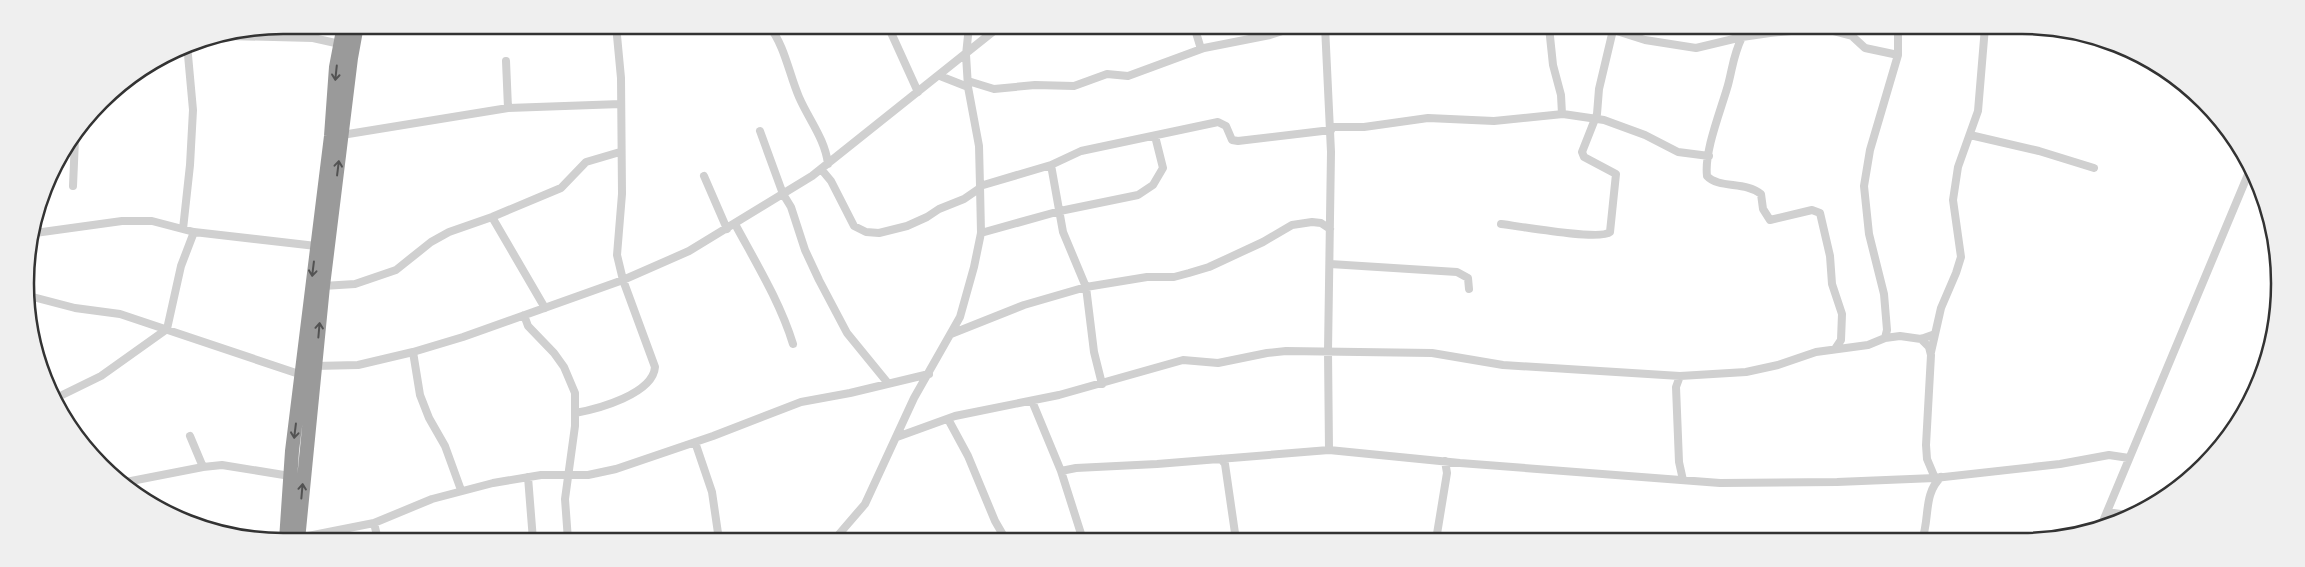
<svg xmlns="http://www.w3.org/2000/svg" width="2305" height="567" font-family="Rubik,sans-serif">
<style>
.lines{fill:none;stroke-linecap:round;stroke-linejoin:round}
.street{stroke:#d0d0d0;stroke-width:8}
.highway{stroke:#9a9a9a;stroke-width:14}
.oneway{stroke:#525252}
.rim{fill:none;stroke:#333;stroke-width:2.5}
</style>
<rect width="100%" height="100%" fill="#fff"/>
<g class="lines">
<path class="street" d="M769,26C785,46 789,74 799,97C809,120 825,139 828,164
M888,26L918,92
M1194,26L1201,49
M1325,26L1331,152L1328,351L1329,450
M1549,27L1553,65L1561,95L1562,114
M1604,27L1645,40L1696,48L1742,37L1770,33L1813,29L1829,30L1852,36L1865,48L1898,55
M228,36L313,38L340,44
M1742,37C1733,56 1733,66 1728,85C1721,110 1704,151 1707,176C1719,189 1745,181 1761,194L1763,209L1770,220L1812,210L1820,213L1830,256L1832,284L1842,314L1841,340L1835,349
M506,61L508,108
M940,76L968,87
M968,81L994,89L1035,85L1074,86L1107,74L1128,76L1204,48L1270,35L1298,26
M1331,127H1364L1428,118L1494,121L1563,114L1604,120L1645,135L1678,152L1709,156
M760,131L783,194L791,207L805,250L819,280L847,333L887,382
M342,135L508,108L621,104
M1970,135L2039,151L2094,168
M1051,165L1081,151L1218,122L1226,126L1232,140L1238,141L1331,130
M821,169L831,181L854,226L866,232L879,233L907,226L927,217L939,209L964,199L980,188
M704,176L727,229
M73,186L75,139
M980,186L1051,165L1063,232L1086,287L1094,352L1102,384
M492,217L545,308
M735,224C756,263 780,302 793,344
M1501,224C1519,226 1600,241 1610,232L1616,174L1584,157L1582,152L1597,114L1599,89L1613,30
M183,229L190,165L193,110L187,44
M194,232L316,246
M35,233L122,221H152L194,232L181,266L167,329L101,376L56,398
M981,233L1060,211L1138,195L1153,185L1163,168L1155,136
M1330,264L1457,272L1468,278L1469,289
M323,286L355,284L396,270L431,242L449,232L492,217L561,188L586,162L620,152
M29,296L75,308L120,314L302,375
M524,315L528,326L554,353L564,367L575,393V426L565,499L568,540
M951,334L1024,305L1086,287L1147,277H1174L1189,273L1209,267L1263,242L1292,225L1312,222L1321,223L1330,229
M1885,338L1887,330L1884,294L1869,234L1864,186L1870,150L1898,55V27
M1921,339L1929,347L1931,355L1926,445L1927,459L1935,478
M413,352L420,395L429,418L445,446L461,490
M1931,352L1941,308L1956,273L1961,257L1953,200L1958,167L1978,111L1985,27
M315,366L358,365L413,352L463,337L623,280L689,251L812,176L1000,26
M1680,376L1676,387L1679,462L1683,480
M1032,401L1061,471L1076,468L1157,464L1329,450L1460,463L1720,483L1837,482L1935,478L2060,464L2109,455L2129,458
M575,413C598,409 653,394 655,367L623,280L617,255L622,194L621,78L616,25
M948,419L968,456L995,521L1006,540
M190,436L203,467
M897,437L955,416L1059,395L1183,360L1218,363L1267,353L1286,351L1432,353L1503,365L1680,376L1746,372L1778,365L1816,352L1868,345L1885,338L1900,336L1921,339L1935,334
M695,442L712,492L719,540
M1221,459L1225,464L1236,540
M1061,471L1083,540
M528,477L533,540
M126,482L203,467L222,465L290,476
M2107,512L2134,516
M374,523L378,540
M2101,526L2249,172
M298,538L374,523L432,499L493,483L541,475H588L616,469L713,436L801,402L850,393L929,374
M834,540L865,504L914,398L960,317L974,267L981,233L980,186L979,146L968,87L966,55L969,26
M1436,540L1447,473L1445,461
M1922,540C1930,518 1923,494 1941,477"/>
<path class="highway" d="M286,540L292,451L331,136L336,67L344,25
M298,540L323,286L351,58L357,25"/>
</g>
<defs><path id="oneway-shaft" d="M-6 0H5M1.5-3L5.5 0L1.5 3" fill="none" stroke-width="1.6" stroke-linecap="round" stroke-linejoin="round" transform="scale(1.25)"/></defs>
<g class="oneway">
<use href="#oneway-shaft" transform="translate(336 73) rotate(96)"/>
<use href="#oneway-shaft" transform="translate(338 168) rotate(-83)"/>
<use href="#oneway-shaft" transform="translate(313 269) rotate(97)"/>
<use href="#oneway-shaft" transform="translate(319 330) rotate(-85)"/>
<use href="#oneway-shaft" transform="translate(295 431) rotate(97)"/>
<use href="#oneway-shaft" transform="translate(302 491) rotate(-85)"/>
</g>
<path d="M0 0H2305V567H0ZM283 34H2022A249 249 0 0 1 2271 283V284A249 249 0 0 1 2022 533H283A249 249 0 0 1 34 284V283A249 249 0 0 1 283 34Z" fill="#efefef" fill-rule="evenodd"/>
<path class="rim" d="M283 34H2022A249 249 0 0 1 2271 283V284A249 249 0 0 1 2022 533H283A249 249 0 0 1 34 284V283A249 249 0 0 1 283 34Z"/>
</svg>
